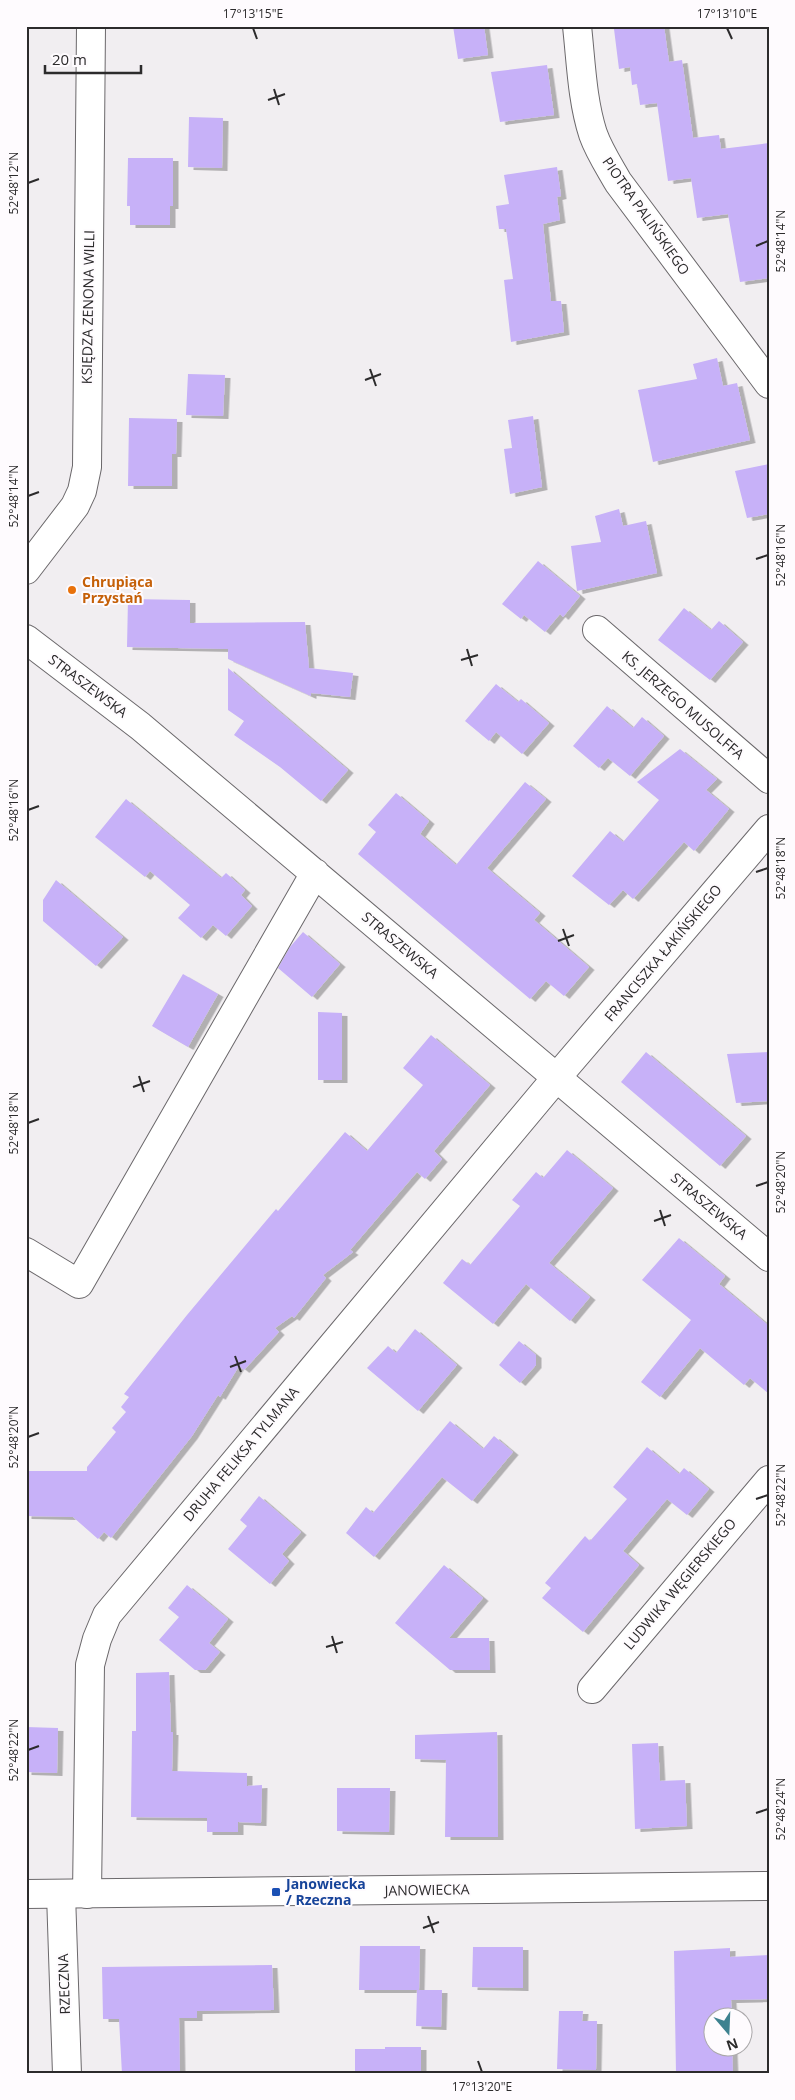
<svg xmlns="http://www.w3.org/2000/svg" width="795" height="2100" font-family="'Open Sans',sans-serif">
<style>
.building{fill:#c7b1f8;filter:url(#shadow)}
.lines{fill:none;stroke-linecap:round;stroke-linejoin:round}
.street-casing{stroke:#6b686b;stroke-width:30}
.secondary-casing{stroke:#6b686b;stroke-width:30}
.street{stroke:#fff;stroke-width:28}
.secondary{stroke:#fff;stroke-width:28}
.ticks{fill:none;stroke:#2c2b2c;stroke-width:2}
.food-dot{fill:#e8710a;stroke:#fefbfe;stroke-width:2}
.transit-dot{fill:#1a4fb4;stroke:#fefbfe;stroke-width:2}
.labels{text-anchor:middle;stroke-width:4;stroke-linejoin:round;paint-order:stroke}
.street-label{font-size:14px;fill:#2c2b2c;stroke:#fefbfe}
.food-label{font-size:14px;font-weight:bold;fill:#c56008;stroke:#fefbfe;text-anchor:start}
.transit-label{font-size:14px;font-weight:bold;fill:#164399;stroke:#fefbfe;text-anchor:start}
.neatline{fill:none;stroke:#2c2b2c;stroke-width:2}
.ticks-label{font-size:12px;text-anchor:middle;fill:#2c2b2c}
</style>
<defs>
<filter id="shadow"><feDropShadow dx="5.5" dy="3" stdDeviation="0" flood-color="#0004"/></filter>
</defs>
<rect width="100%" height="100%" fill="#f1eef1"/>
<path class="building" d="M453,26H484L488,55L458,59Z
M633,26H664L669,62L682,60L693,138L719,135L721,149L769,143V278L740,282L728,214L697,218L691,178L668,181L657,103L640,105L637,84L632,85L630,67L619,69L614,29Z
M547,65L554,115L500,122L491,72Z
M189,117L223,118L222,168L188,167Z
M128,158H173V206H170V225H130V206H127Z
M557,167L561,196L557,197L560,220L543,224L551,301H561L564,332L511,342L504,280L513,279L506,229H499L496,206L509,204L504,175Z
M717,358L723,386L737,383L750,440L653,462L638,390L697,379L693,364Z
M188,374L225,375L223,416L186,415Z
M533,416L542,487L510,494L504,449L512,448L508,420Z
M129,418L177,419L176,454H172V486H128Z
M769,464V514L747,518L735,471Z
M619,509L623,526L646,521L657,573L577,591L571,546L601,542L595,516Z
M538,561L580,596L563,617L560,614L545,632L524,615L521,619L502,604Z
M128,599L190,600V623L305,622L309,668L353,673L350,697L311,693V696L228,659V649L127,647Z
M684,608L711,630L719,621L743,642L710,680L658,640Z
M228,668L348,770L321,801L280,767L234,735L244,721L228,710Z
M496,684L518,702L521,699L549,723L522,754L496,732L489,741L465,721Z
M607,706L633,728L642,717L664,736L630,776L608,758L599,768L573,746Z
M680,749L717,779L706,790L729,809L694,851L684,842L633,899L623,890L609,905L572,876L610,831L623,842L659,800L637,782Z
M525,782L546,799L487,868L540,913L534,920L589,967L564,996L546,981L530,999L358,854L376,832L368,825L396,793L429,821L420,834L456,865Z
M126,799L221,878L226,873L245,890L241,895L252,906L226,936L213,925L201,938L178,918L190,905L150,871L145,877L95,837Z
M56,880L123,937L96,966L43,921V900Z
M303,932L340,964L312,997L278,968L290,947Z
M183,974L218,994L188,1047L152,1026Z
M318,1012L342,1013V1080H318Z
M431,1035L490,1085L434,1151L442,1159L425,1179L417,1172L350,1250L353,1252L323,1275L326,1278L294,1318L292,1316L275,1328L279,1332L244,1370L239,1366L220,1397L218,1395L192,1436L111,1538L104,1532L98,1539L73,1517L26,1516V1471H87V1467L116,1432L112,1428L126,1412L121,1407L129,1397L124,1394L187,1315L276,1209L278,1211L345,1132L367,1151L423,1085L403,1068Z
M646,1052L746,1136L720,1166L621,1082Z
M769,1052V1101L736,1103L727,1054Z
M567,1150L613,1188L549,1263L590,1297L570,1321L526,1284L493,1324L443,1283L462,1259L470,1265L520,1206L512,1200L536,1172L543,1178Z
M679,1238L725,1276L719,1284L769,1326V1394L750,1378L744,1385L700,1348L660,1397L641,1382L691,1320L642,1280Z
M415,1329L457,1365L418,1411L367,1368L388,1346L396,1353Z
M519,1341L536,1355V1365L520,1383L499,1365Z
M450,1421L483,1449L494,1436L513,1452L472,1501L442,1477L374,1557L346,1533L366,1507L373,1513Z
M647,1447L679,1474L684,1468L709,1489L687,1515L667,1499L623,1551L639,1565L583,1632L542,1598L551,1588L545,1583L585,1536L590,1541L627,1499L613,1487Z
M259,1496L301,1532L282,1554L289,1561L270,1584L228,1549L247,1526L240,1520Z
M444,1565L483,1598L449,1638H489L490,1670H450L395,1623Z
M187,1585L228,1619L209,1643L220,1652L205,1670H195L159,1640L179,1617L168,1608Z
M169,1672L171,1732H173L172,1771L247,1773V1786L262,1785L261,1823L238,1822V1832H207V1818L131,1817L132,1731H136V1673Z
M26,1727L58,1728L57,1773L26,1772Z
M497,1732L498,1837H445L446,1760L415,1759V1735Z
M658,1743L660,1781L685,1780L687,1826L635,1829L632,1744Z
M337,1788H390L389,1832L337,1831Z
M360,1946H420L419,1990H442L441,2027L416,2026L417,1990H359Z
M473,1947H523V1988L472,1987Z
M730,1948V1957L769,1955V1999L731,2000L732,2018H712V2048H732L733,2074H676L674,1951Z
M272,1965L274,2010L197,2011V2018H179L180,2074H122L119,2019H103L102,1967Z
M559,2011H583L582,2021H597L596,2070L557,2069Z
M385,2047H421V2074H355V2049H385Z"/>
<g class="lines">
<g class="street-casing">
<path id="street" d="M577,26C581,62 582,100 593,134C599,151 609,166 618,182L769,384
M26,570L75,506L82,491L87,467L91,26
M597,630L769,779
M26,639L140,726L769,1257
M26,1252L79,1284L315,873
M592,1689L769,1480
M61,1894L67,2074
M87,1894L90,1665L97,1639L107,1615L557,1077L769,829"/>
</g>
<g class="secondary-casing">
<path id="secondary" d="M26,1894L769,1886"/>
</g>
<use href="#street" class="street"/>
<use href="#secondary" class="secondary"/>
</g>
<path class="ticks" d="M253,28L257,39M727,28L732,39M274,89L279,105M268,100L285,94M28,183L39,179M756,246L768,241M370,369L376,386M365,380L381,374M28,496L39,492M756,559L768,555M467,649L472,666M461,660L478,655M28,810L39,806M756,872L768,868M563,929L569,946M558,941L574,935M139,1076L144,1092M133,1087L150,1081M28,1123L39,1119M756,1186L768,1182M660,1210L665,1226M654,1221L671,1215M235,1356L241,1372M230,1367L246,1361M28,1437L39,1433M756,1499L768,1495M332,1636L337,1653M326,1647L343,1642M28,1750L39,1746M756,1813L768,1809M428,1916L434,1933M423,1928L439,1922M478,2061L482,2072"/>
<circle class="food-dot" cx="72" cy="590" r="5"/>
<rect class="transit-dot" x="271" y="1887" width="10" height="10" rx="2.5"/>
<g class="labels">
<g class="street-label">
<text transform="translate(646 216) rotate(55)" y="5">PIOTRA PALIŃSKIEGO</text>
<text transform="translate(88 307) rotate(-89)" y="5">KSIĘDZA ZENONA WILLI</text>
<text transform="translate(88 686) rotate(37)" y="5">STRASZEWSKA</text>
<text transform="translate(683 705) rotate(41)" y="5">KS. JERZEGO MUSOLFFA</text>
<text transform="translate(400 945) rotate(40)" y="5">STRASZEWSKA</text>
<text transform="translate(663 953) rotate(-50)" y="5">FRANCISZKA ŁAKIŃSKIEGO</text>
<text transform="translate(709 1206) rotate(40)" y="5">STRASZEWSKA</text>
<text transform="translate(241 1454) rotate(-50)" y="5">DRUHA FELIKSA TYLMANA</text>
<text transform="translate(680 1584) rotate(-50)" y="5">LUDWIKA WĘGIERSKIEGO</text>
<text transform="translate(427 1890) rotate(-1)" y="5">JANOWIECKA</text>
<text transform="translate(64 1984) rotate(-92)" y="5">RZECZNA</text>
</g>
<g class="food-label">
<text x="82" y="587">Chrupiąca<tspan x="82" dy="16">Przystań</tspan></text>
</g>
<g class="transit-label">
<text x="286" y="1889">Janowiecka<tspan x="286" dy="16">/ Rzeczna</tspan></text>
</g>
</g>
<rect width="795" height="2100" fill="none" stroke="#fefbfe" stroke-width="55"/>
<g transform="translate(728 2032) rotate(161)"><circle r="24" fill="#fefbfe" stroke="#aaa8aa"/>
<path d="M0-4L9 19L0 12L-9 19Z" fill="#3d818f"/>
<text y="-8" font-size="14" font-weight="bold" text-anchor="middle" fill="#2c2b2c">N</text>
</g>
<path d="M45 65v8h96v-8" fill="none" stroke="#2c2b2c" stroke-width="2.5"/>
<text x="52" y="65" font-size="15" fill="#2c2b2c" stroke="#fefbfe" stroke-width="4" paint-order="stroke">20 m</text>
<rect x="28" y="28" width="740" height="2044" class="neatline"/>
<g class="ticks-label">
<text x="253" y="18">17°13'15"E</text>
<text x="727" y="18">17°13'10"E</text>
<text transform="translate(14 183) rotate(-90)" y="4">52°48'12"N</text>
<text transform="translate(781 241) rotate(-90)" y="4">52°48'14"N</text>
<text transform="translate(14 496) rotate(-90)" y="4">52°48'14"N</text>
<text transform="translate(781 555) rotate(-90)" y="4">52°48'16"N</text>
<text transform="translate(14 810) rotate(-90)" y="4">52°48'16"N</text>
<text transform="translate(781 868) rotate(-90)" y="4">52°48'18"N</text>
<text transform="translate(14 1123) rotate(-90)" y="4">52°48'18"N</text>
<text transform="translate(781 1182) rotate(-90)" y="4">52°48'20"N</text>
<text transform="translate(14 1437) rotate(-90)" y="4">52°48'20"N</text>
<text transform="translate(781 1495) rotate(-90)" y="4">52°48'22"N</text>
<text transform="translate(14 1750) rotate(-90)" y="4">52°48'22"N</text>
<text transform="translate(781 1809) rotate(-90)" y="4">52°48'24"N</text>
<text x="482" y="2091">17°13'20"E</text>
</g>
</svg>
